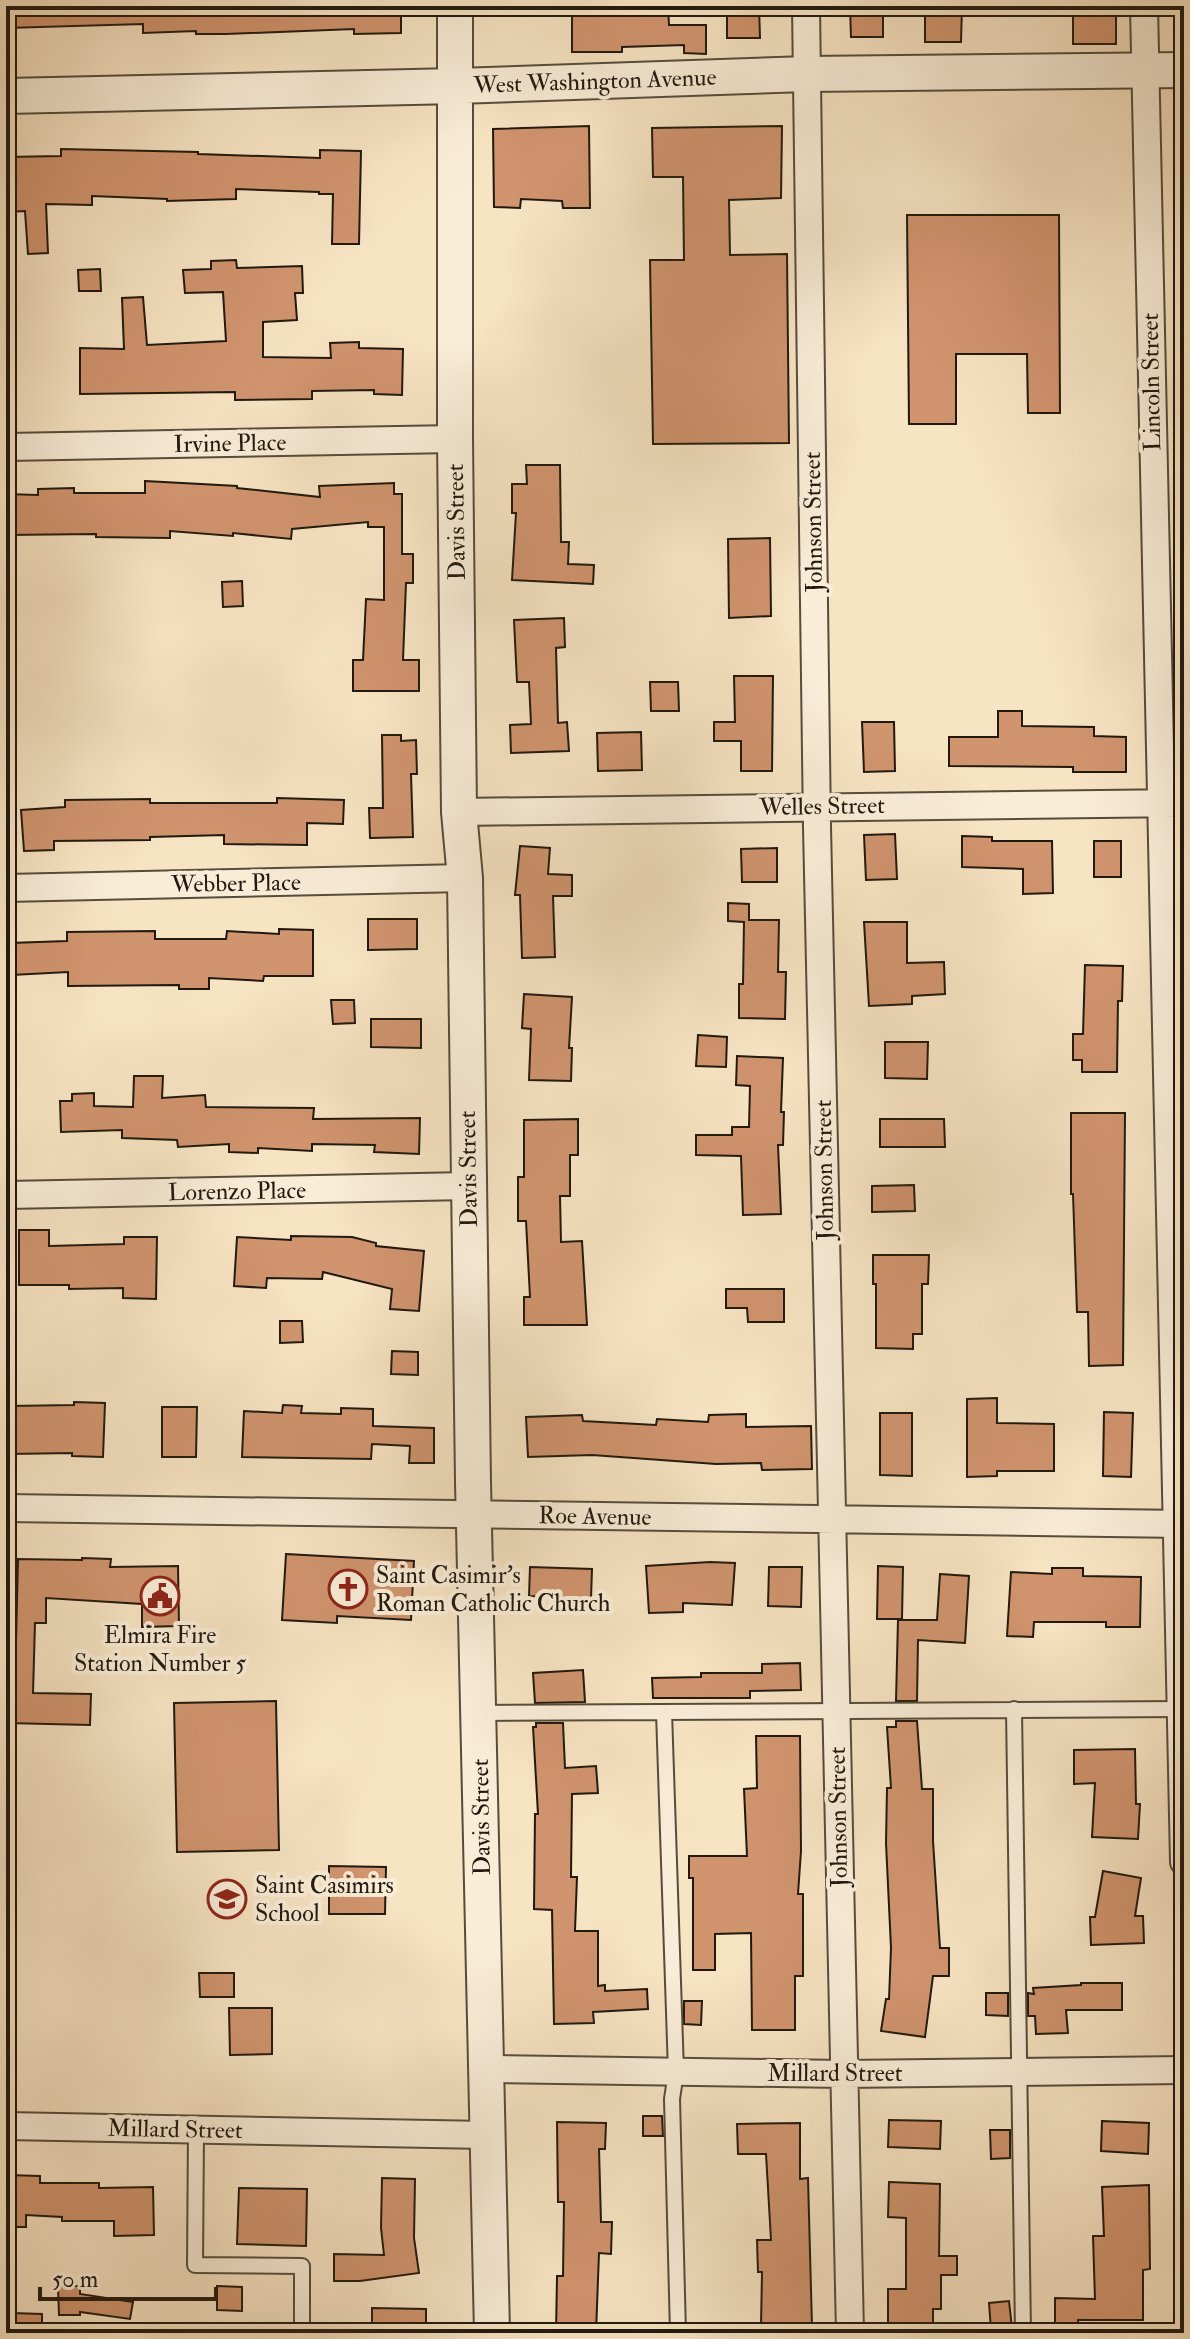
<svg xmlns="http://www.w3.org/2000/svg" width="1190" height="2339" font-family="'IM FELL Double Pica',serif">
<style>
.building{fill:#d0946e;stroke:#21190f;stroke-width:2}
.lines{fill:none;stroke-linecap:round;stroke-linejoin:round}
.service-casing{stroke:#564c3c;stroke-width:18}
.minor-casing{stroke:#564c3c;stroke-width:30}
.tertiary-casing{stroke:#564c3c;stroke-width:38}
.service{stroke:#faedd8;stroke-width:14}
.minor{stroke:#faedd8;stroke-width:26}
.tertiary{stroke:#faedd8;stroke-width:34}
.labels{text-anchor:middle;stroke-width:8;stroke-linejoin:round;paint-order:stroke}
.street-label{font-size:24px;fill:#21190f;stroke:#faedd8}
.poi-label{font-size:24px;fill:#21190f;stroke:#faedd8;text-anchor:start}
</style>
<rect width="100%" height="100%" fill="#f7e4c3"/>
<filter id="stains"><feTurbulence type="fractalNoise" baseFrequency=".0025" numOctaves="4"/><feColorMatrix values="0 0 0 0 .2 0 0 0 0 .09 0 0 0 0 .02 0 0 0 .5 -.17"/></filter>
<radialGradient id="worn" r=".72"><stop offset=".6" stop-color="#630" stop-opacity="0"/><stop offset="1" stop-color="#630" stop-opacity=".3"/></radialGradient>
<path class="building" d="M6,6H401V33L354,34V29L226,34H196V31L143,33V24L6,28Z
M572,6H668L669,25H706V54L684,53V45L622,47V52H572Z
M727,6H759L760,38H727Z
M850,6H883V37H851Z
M925,6H962L961,42H925Z
M1073,6H1116V44H1073Z
M589,126L590,208H563L562,201L521,199L520,208L494,207L493,129Z
M782,126L781,198L729,200L730,255L787,254L789,443L653,444L650,260H684L683,177H653L652,128Z
M61,149L198,152V154L320,158V150L361,151L359,244H332L333,194H319V192L236,189V199L167,201V199L92,196V205L46,204L48,253L28,254L25,211L6,212V157L61,156Z
M907,215H1059L1060,413H1028L1027,354H956V424H909Z
M236,260L237,268L302,266L303,293H295L297,320L263,322V357L331,358L330,343L359,342V348L403,349L402,395L374,394V390L312,391V399L235,400V392L80,394V348L124,349L122,298L143,297L147,345L226,341L223,292L185,293L183,270L211,269V261Z
M100,269L101,291H79L78,270Z
M526,465H560L561,542H569L568,564L594,565L593,584L512,580L516,513H512V484H527Z
M145,481L237,486V488L320,497L319,486L394,483V494H402V554H413V583H406L403,660H419V691H353V660H363L366,599L384,600V527H368V522L292,529L291,539L233,533V536L170,531V538L96,537V534L6,535V494L38,495V489L74,488V493H145Z
M770,538L771,616L729,618L728,539Z
M242,581L243,606L223,607L222,582Z
M564,618L565,647L556,648L558,723L567,722L569,751L511,753L510,725L531,724L529,682H517L514,620Z
M734,676H773L772,771H741V741H714V722H735Z
M650,682H678L679,711H651Z
M998,711H1022V726L1094,727V736L1126,737V772H1073V767L949,766V737H998Z
M862,722H894L895,771L864,772Z
M641,732L642,770L598,771L597,733Z
M382,735H401V741L416,740L417,774H411L413,837L370,838L369,808H383Z
M277,798L344,800L343,824L307,823V845L224,844V835L150,837V840L54,841V850L24,851L21,810L65,807V800L150,799V803H277Z
M895,834L897,879L866,880L864,835Z
M962,836L992,837V841H1052L1053,893L1023,894V869L962,867Z
M1094,841H1121V877H1094Z
M520,846L550,848L548,874L572,875V896H553L555,957L522,958L520,895H515Z
M777,848V882H742L741,849Z
M728,903L749,904V920H779L778,972H786L785,1019L739,1018V984H743L744,922L728,921Z
M368,919H417V949L368,950Z
M864,922H907V963L944,962L945,994L912,996V1004L869,1006Z
M279,929L313,930V976H264L263,981L209,978V989H179V985L68,986V972L12,975L10,943L67,941V932L155,931V939H226L227,931L279,934Z
M1085,965L1123,966L1122,1001H1118L1117,1072H1082V1060H1073V1034H1083Z
M524,994L572,997L569,1048H572L571,1081L529,1080L531,1029L522,1028Z
M331,1000H354L355,1023L333,1024Z
M371,1019H421V1048L371,1047Z
M698,1035L727,1037L726,1067L696,1066Z
M885,1042H928L927,1079L885,1078Z
M737,1056L783,1058L781,1112H784L783,1145H778L781,1214L743,1215L741,1156L696,1155V1135H732V1127H749L750,1086L736,1085Z
M134,1076H163L162,1098L205,1095L206,1107L314,1108L313,1119L420,1118L419,1154L374,1152L375,1145L312,1144V1151L258,1148V1153L229,1152V1144L178,1147L177,1140L122,1138V1130L61,1132L60,1101H72V1094L94,1093V1106L133,1107Z
M1071,1113H1125L1123,1365L1089,1366L1088,1312H1077L1073,1194H1071Z
M578,1119V1155H570V1196H560L561,1242L582,1241L587,1325H524V1297H530L526,1221H518V1177H524V1120Z
M880,1119H944L945,1147H880Z
M914,1185L915,1211L872,1212V1186Z
M19,1230H49V1246L124,1244V1237H157L156,1299L123,1298V1288L69,1289V1285H19Z
M291,1236L352,1237L376,1243V1246L424,1251L419,1311L390,1309L392,1289L323,1272L322,1279L267,1278L266,1288L234,1286L237,1237L291,1240Z
M873,1255H929L928,1284H922V1334H913V1349L876,1348V1284H873Z
M726,1289H784V1322H748L747,1308H726Z
M280,1321H302L303,1342L280,1343Z
M392,1351L418,1352V1375L391,1374Z
M997,1398V1423L1054,1424V1471H997V1476L967,1477V1399Z
M74,1402L105,1403L103,1457L72,1456V1453L10,1454L9,1406L74,1405Z
M283,1405L302,1406L301,1413L341,1414V1408L373,1409V1426L434,1428V1463H409L410,1446L372,1444L371,1459L242,1457L244,1411L282,1413Z
M162,1407H197L196,1457H162Z
M1104,1412L1133,1413L1131,1477L1103,1476Z
M880,1413H912V1476L880,1475Z
M746,1414V1427L811,1426L812,1469L762,1470L761,1463L716,1464L592,1455L528,1457L526,1417L582,1415L583,1421L656,1425L657,1419L708,1422L709,1415Z
M286,1554L414,1561L411,1620L337,1616V1623L282,1620Z
M82,1558L111,1559L110,1567L178,1566L179,1626L142,1627V1604L46,1598V1623H35L33,1693L91,1694L90,1725L6,1723V1642H16L18,1559L82,1560Z
M710,1562L735,1563L732,1605L683,1603V1612L649,1613L646,1566Z
M878,1566L903,1567L902,1619H877Z
M530,1567L592,1569L591,1599L529,1596Z
M769,1567H802L801,1607L768,1606Z
M1052,1568H1083V1576L1141,1577L1140,1627H1106V1622H1034L1033,1637L1007,1636L1011,1572L1052,1574Z
M940,1574L969,1576L965,1643L918,1640L917,1701H896L898,1620H937Z
M800,1663L801,1690L750,1691V1698H653L652,1678L701,1677V1673H762V1664Z
M583,1670L585,1702L535,1703L533,1673Z
M276,1701L279,1850L177,1852L174,1703Z
M896,1721H917L922,1789H933V1841L940,1948H949V1976H933L925,2037L881,2031L886,1999H889L891,1948L886,1843L887,1788H891L887,1727H896Z
M536,1723H563L565,1768L596,1766L598,1793L572,1794L571,1877H577L575,1931H598V1986L605,1985V1991L647,1989L648,2009L593,2012L594,2023L554,2024L552,1910L534,1909L535,1814H538L533,1727H536Z
M756,1736H800L801,1851L798,1894H803V1976H795V2030H752L751,1933L715,1934V1970H693V1878H689V1856H747L744,1789L757,1788Z
M1135,1749L1136,1804H1140L1138,1839L1092,1837L1095,1783L1074,1784V1750Z
M329,1866L386,1867L385,1914H329Z
M1103,1871L1141,1878L1135,1916H1143L1144,1943L1091,1945L1090,1917H1095Z
M199,1973H234V1997H200Z
M1081,1983H1122V2010H1066L1068,2033L1036,2034L1035,2016H1028V1993L1034,1994L1033,1988L1081,1985Z
M986,1993H1008V2016L986,2015Z
M684,2001H702L701,2025L684,2024Z
M229,2008H272V2054L230,2055Z
M643,2116H662L663,2136H643Z
M889,2120L941,2121L940,2149L888,2147Z
M1102,2121L1149,2123L1148,2154L1101,2151Z
M557,2122L606,2123L605,2149H599L601,2222H612L611,2254L599,2253L596,2333H556L557,2276H563L564,2202H558Z
M800,2123V2179L808,2178L812,2327L761,2326L762,2272H758L757,2240H771L766,2154H738L737,2124Z
M990,2130H1010V2158L991,2159Z
M7,2175L40,2176V2183H99V2188L153,2187L154,2235L114,2236V2221H62V2217L26,2215V2227H6Z
M382,2178L415,2179L414,2238L419,2273L360,2281H334V2254L384,2255L381,2228Z
M889,2182L940,2184L939,2256H957V2275H941V2309H933V2326L888,2327V2289H906V2218L888,2217Z
M1149,2185L1150,2269L1143,2270V2320H1078V2329L1055,2328V2298L1095,2299L1093,2236H1104L1102,2187Z
M239,2188L307,2189L306,2246L237,2244Z
M58,2286H80V2294L133,2302L130,2319L80,2312V2315H59Z
M217,2286L242,2287V2311L217,2310Z
M1009,2301L1012,2328L991,2330L989,2303Z
M372,2308L426,2309V2333H372Z
M11,2313L42,2314V2333H10Z"/>
<g class="lines">
<g class="service-casing">
<path id="service" d="M1014,1709L1023,2333
M664,1712L676,2072L672,2099L678,2333
M478,1713L1184,1709
M196,2130L195,2265L302,2266V2333"/>
</g>
<g class="minor-casing">
<path id="minor" d="M806,6L817,827L850,2333
M1144,6L1184,1862
M6,447L455,439
M459,812L1184,803
M6,888L465,878
M6,1195L468,1186
M6,1508L1184,1524
M487,2069L844,2074L1184,2070
M6,2126L487,2135"/>
</g>
<g class="tertiary-casing">
<path id="tertiary" d="M455,6V439L459,812L465,878L473,1482L492,2333
M6,96L457,86L807,74L1184,70"/>
</g>
<use href="#service" class="service"/>
<use href="#minor" class="minor"/>
<use href="#tertiary" class="tertiary"/>
</g>
<defs>
<g id="church-ring" transform="scale(2)"><circle r="9.5" fill="#faedd8" stroke="#8f2418" stroke-width="1.5"/><path d="M-1.2-6h2.4v3.5h3.3v2.4h-3.3V6h-2.4V-.1h-3.3v-2.4h3.3Z" fill="#8f2418"/></g>
<g id="civic-ring" transform="scale(2)"><circle r="9.5" fill="#faedd8" stroke="#8f2418" stroke-width="1.5"/><path d="M-.6-6.5H3V-4.5H.6V-3L4-1V1h2V6H-6V1h2V-1L-.6-3ZM-1.2 2.5V6h2.4V2.5Z" fill="#8f2418"/></g>
<g id="school-ring" transform="scale(2)"><circle r="9.5" fill="#faedd8" stroke="#8f2418" stroke-width="1.5"/><path d="M0-5L7-2L0 1L-7-2ZM-4 1L0 2.5L4 1V4Q0 6-4 4Z" fill="#8f2418"/></g>
</defs>
<g fill-rule="evenodd">
<use href="#church-ring" x="348" y="1589"/>
<use href="#civic-ring" x="160" y="1596"/>
<use href="#school-ring" x="227" y="1899"/>
</g>
<g class="labels">
<g class="street-label">
<text transform="translate(595 81) rotate(-2)" y="8">West Washington Avenue</text>
<text transform="translate(1151 382) rotate(-91)" y="8">Lincoln Street</text>
<text transform="translate(230 443) rotate(-1)" y="8">Irvine Place</text>
<text transform="translate(456 522) rotate(-91)" y="8">Davis Street</text>
<text transform="translate(813 522) rotate(-91)" y="8">Johnson Street</text>
<text transform="translate(822 806) rotate(-1)" y="8">Welles Street</text>
<text transform="translate(236 883) rotate(-1)" y="8">Webber Place</text>
<text transform="translate(468 1169) rotate(-91)" y="8">Davis Street</text>
<text transform="translate(824 1170) rotate(-91)" y="8">Johnson Street</text>
<text transform="translate(237 1191) rotate(-1)" y="8">Lorenzo Place</text>
<text transform="translate(595 1516) rotate(1)" y="8">Roe Avenue</text>
<text transform="translate(481 1817) rotate(-91)" y="8">Davis Street</text>
<text transform="translate(838 1817) rotate(-91)" y="8">Johnson Street</text>
<text x="835" y="2081">Millard Street</text>
<text transform="translate(175 2129) rotate(1)" y="8">Millard Street</text>
</g>
<g class="poi-label">
<text x="376" y="1583">Saint Casimir's<tspan x="376" dy="28">Roman Catholic Church</tspan></text>
<text x="160" y="1643" text-anchor="middle">Elmira Fire<tspan x="160" dy="28">Station Number 5</tspan></text>
<text x="255" y="1893">Saint Casimirs<tspan x="255" dy="28">School</tspan></text>
</g>
</g>
<rect width="1190" height="2339" fill="none" stroke="#f7e4c3" stroke-width="32"/>
<rect x="8" y="8" width="1174" height="2323" fill="none" stroke="#21190f" stroke-width="4"/>
<rect x="16" y="16" width="1158" height="2307" fill="none" stroke="#21190f" stroke-width="2"/>
<path d="M40 2287v12h176v-12" fill="none" stroke="#21190f" stroke-width="4"/>
<text x="52" y="2287" font-size="24" fill="#21190f" stroke="#faedd8" stroke-width="6" paint-order="stroke">50 m</text>
<rect width="100%" height="100%" filter="url(#stains)"/>
<rect width="100%" height="100%" fill="url(#worn)"/>
</svg>
